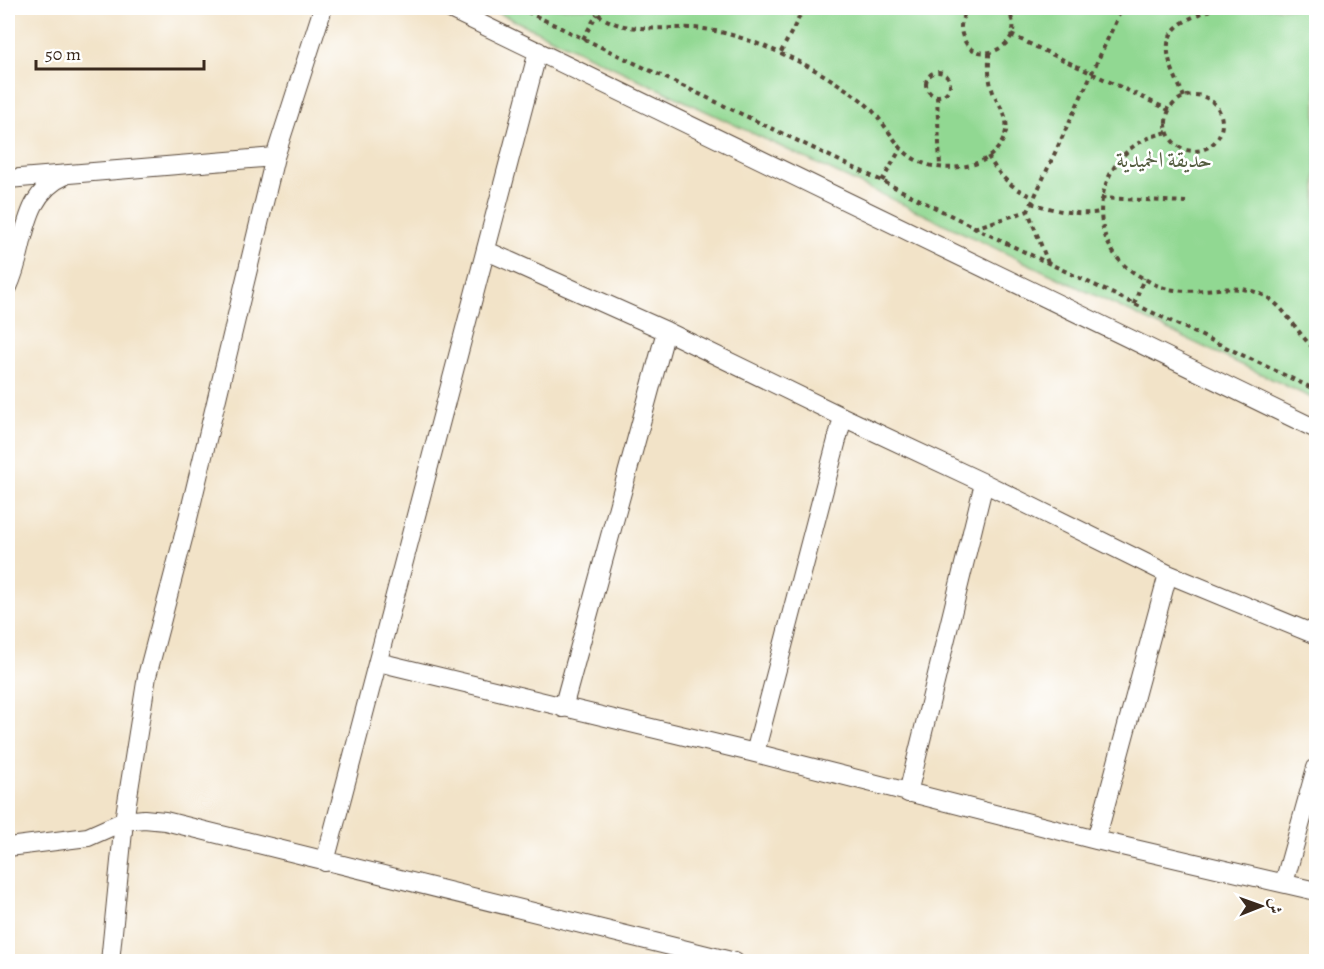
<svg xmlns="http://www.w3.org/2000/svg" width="1324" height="969" font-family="Alegreya,Amiri,serif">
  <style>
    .green { fill: #91d892; stroke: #668158; stroke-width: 1.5 }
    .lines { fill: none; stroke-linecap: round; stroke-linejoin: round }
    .minor-casing { stroke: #564638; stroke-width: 20 }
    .path { stroke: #564638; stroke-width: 4; stroke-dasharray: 4.5 4.5; stroke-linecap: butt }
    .minor { stroke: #fff; stroke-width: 18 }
    .labels { text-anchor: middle; stroke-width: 5; stroke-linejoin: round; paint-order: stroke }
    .park-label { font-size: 22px; fill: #555e41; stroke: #fff }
  </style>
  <rect width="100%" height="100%" fill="#fff"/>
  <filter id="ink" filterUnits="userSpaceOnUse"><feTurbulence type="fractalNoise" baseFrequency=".0167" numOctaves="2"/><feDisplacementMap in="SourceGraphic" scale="12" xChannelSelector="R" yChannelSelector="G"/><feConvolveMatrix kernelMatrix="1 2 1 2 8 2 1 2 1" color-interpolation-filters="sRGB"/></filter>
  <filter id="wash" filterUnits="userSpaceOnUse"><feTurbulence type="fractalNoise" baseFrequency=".008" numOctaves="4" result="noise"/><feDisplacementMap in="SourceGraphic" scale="24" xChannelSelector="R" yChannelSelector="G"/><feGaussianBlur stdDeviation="1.35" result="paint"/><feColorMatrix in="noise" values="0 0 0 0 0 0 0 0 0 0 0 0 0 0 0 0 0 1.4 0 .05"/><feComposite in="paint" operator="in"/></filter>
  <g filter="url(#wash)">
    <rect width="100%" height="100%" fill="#f2e3c8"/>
    <!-- green -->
    <path class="green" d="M488 8H1316V400Z"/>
  </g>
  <g filter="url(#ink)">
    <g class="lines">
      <defs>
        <path id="minor" d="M448 8 1316 429
          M8 179 275 157
          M487 251 666 331 843 417 984 483 1168 574 1316 635
          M8 287C27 248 19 195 66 175
          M378 662 755 753 1096 840 1316 891
          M563 708 666 331
          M755 753 843 417
          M908 793 984 483
          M1096 840 1168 574
          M8 847 88 837 124 821 144 819 165 821 735 962
          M325 862 538 51
          M1284 883 1316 768
          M110 962 124 821 147 676 185 531 275 157 323 8"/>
      </defs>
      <!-- minor casing -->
      <use href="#minor" class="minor-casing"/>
      <!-- path -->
      <path class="path" d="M519 8 882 181 1010 245 1316 390
        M592 8C618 39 669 24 704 29 724 32 743 38 761 45 795 58 827 75 857 97 877 111 886 130 901 148 919 169 952 172 977 163 991 158 1003 146 1006 131 1009 113 996 104 992 89 988 78 989 65 989 53
        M970 8C963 14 959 24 962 34 973 75 1037 40 1004 8
        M1011 18 1014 8
        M1011 35 1169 110
        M583 39 597 14
        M781 52 804 8
        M926 84a12 12 0 1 1 24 0a12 12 0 1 1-24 0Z
        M1166 123a28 28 0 1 1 56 0a28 28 0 1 1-56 0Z
        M937 96 940 167
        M1184 97C1176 76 1156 46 1177 27 1187 18 1203 13 1215 8
        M1167 132C1153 136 1141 140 1130 149 1095 179 1090 234 1125 266 1133 273 1143 278 1152 283 1189 302 1227 278 1263 295 1287 307 1296 334 1316 350
        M988 156C999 176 1012 189 1034 197
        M882 181 901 148
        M1101 198 1186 202
        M1031 203C1054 210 1076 216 1100 212
        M974 228 1028 211
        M1048 263 1028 211 1122 8
        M1134 304 1144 278"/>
      <!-- minor -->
      <use href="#minor" class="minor"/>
    </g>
  </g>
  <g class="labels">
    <!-- park labels -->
    <g class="park-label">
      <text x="1164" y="167">حديقة الحميدية</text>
    </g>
  </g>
  <!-- margin -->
  <rect width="1324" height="969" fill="none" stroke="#fff" stroke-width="30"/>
  <!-- north arrow -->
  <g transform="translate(1261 906) rotate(89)" stroke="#ffffff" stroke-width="4.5" paint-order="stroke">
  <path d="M0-4.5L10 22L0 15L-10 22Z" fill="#3b2a1e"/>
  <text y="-9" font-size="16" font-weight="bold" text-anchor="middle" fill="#3b2a1e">ش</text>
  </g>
  <!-- scale -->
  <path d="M36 60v9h168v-9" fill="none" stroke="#3b2a1e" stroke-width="3"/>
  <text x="45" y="60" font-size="18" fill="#3b2a1e" stroke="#ffffff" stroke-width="4.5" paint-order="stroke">50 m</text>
</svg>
